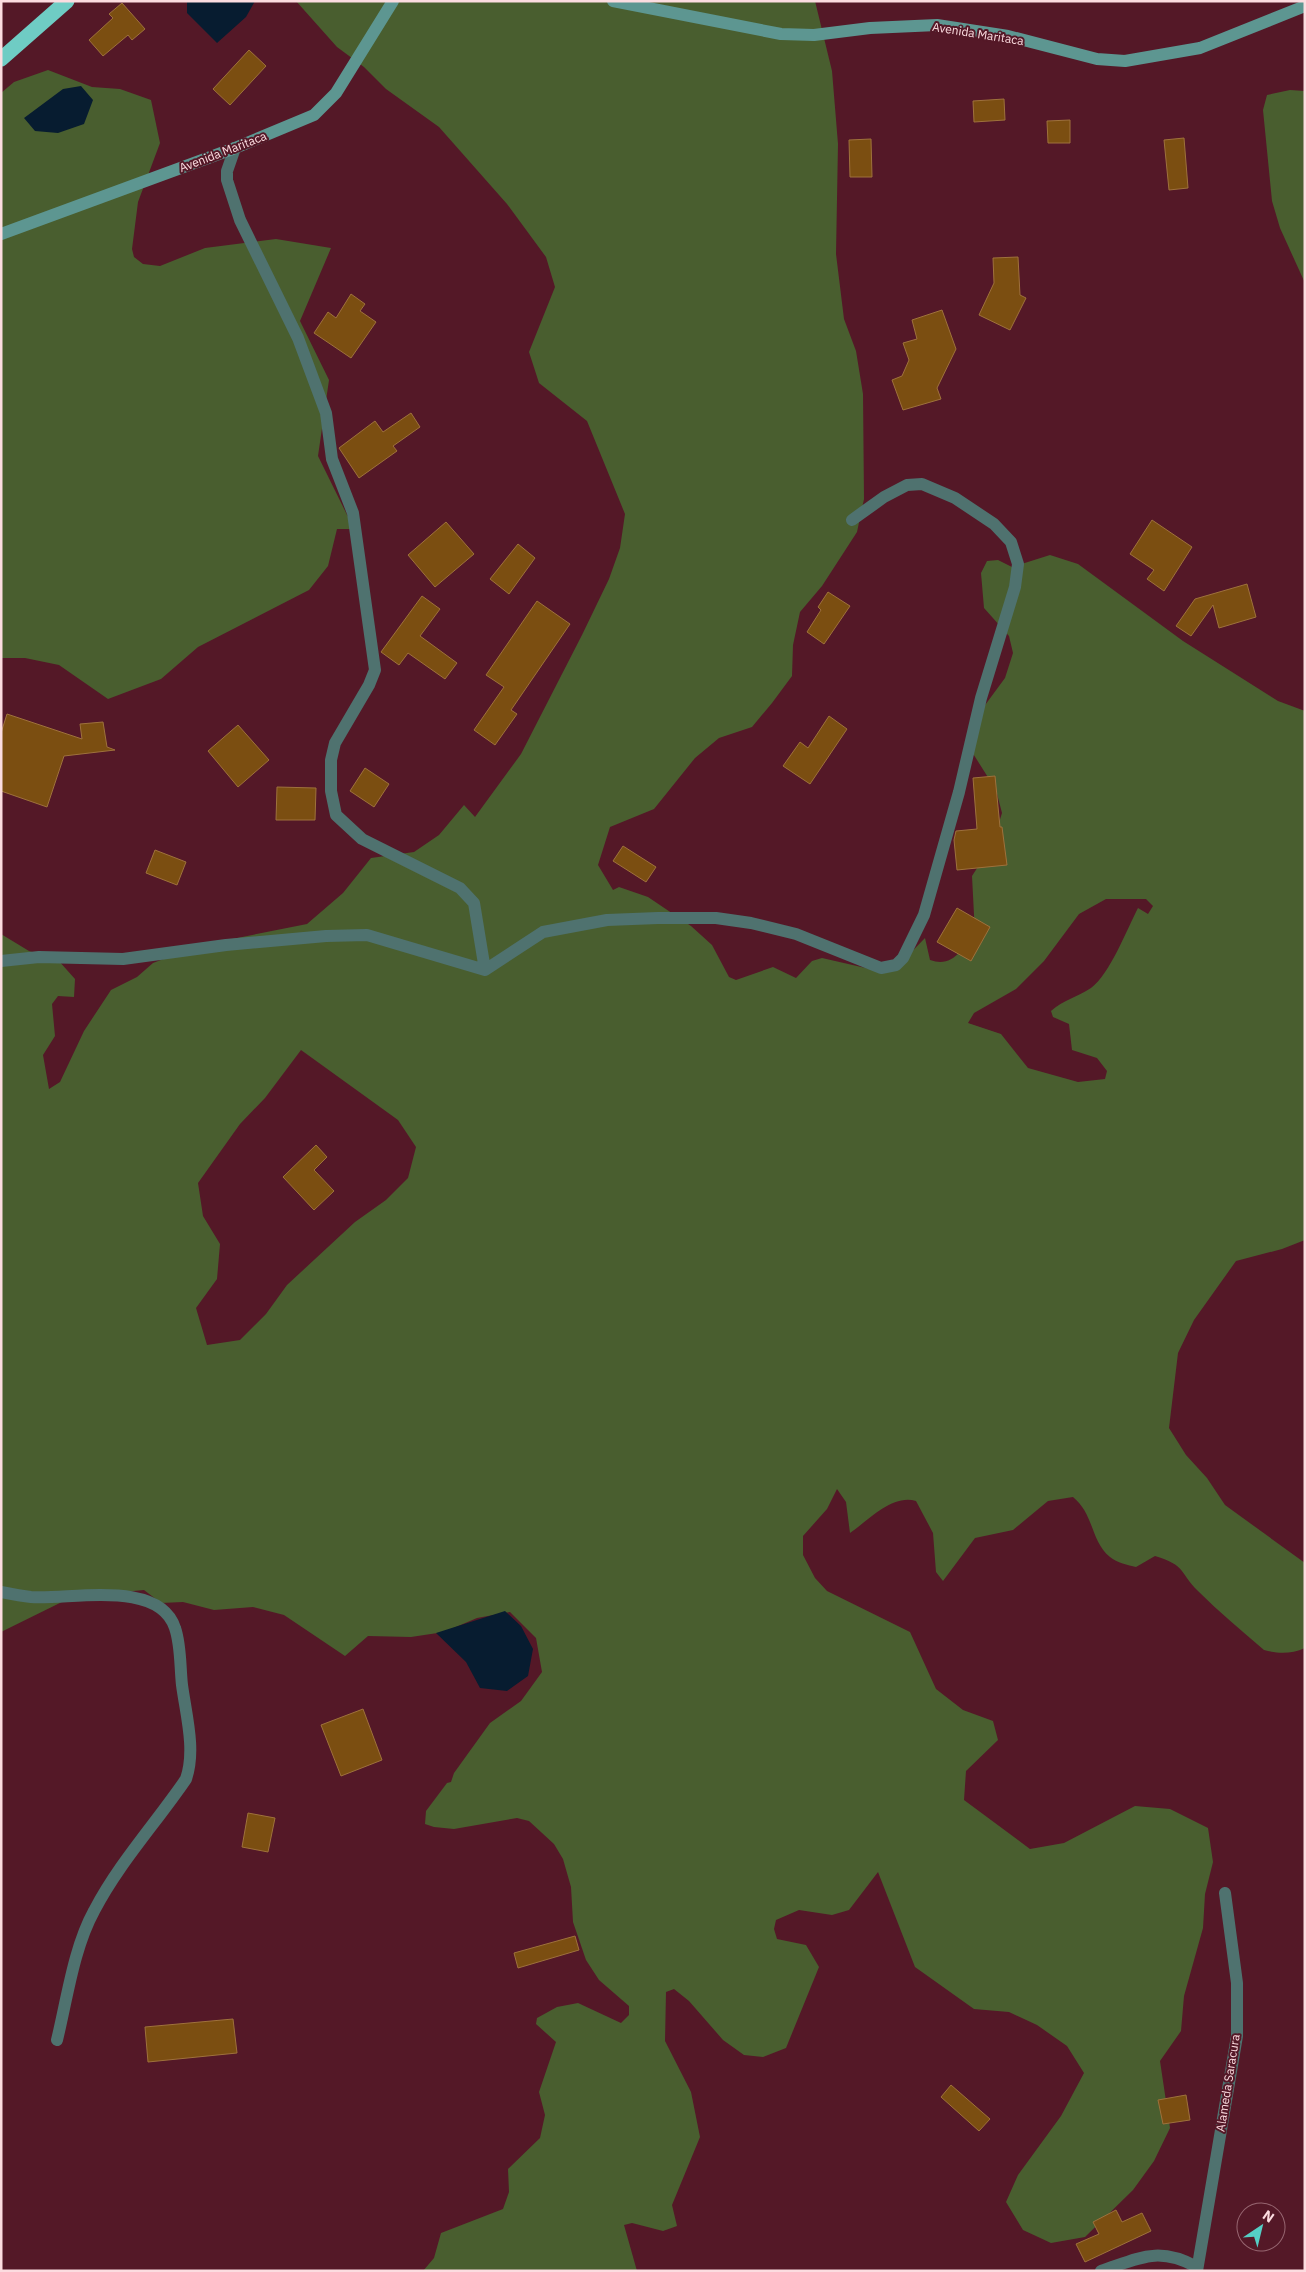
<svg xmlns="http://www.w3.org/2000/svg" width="1306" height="2272" font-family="'IBM Plex Sans',sans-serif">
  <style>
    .green { fill: #495e2f; fill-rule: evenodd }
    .water { fill: #071c30 }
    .building { fill: #7b4e11; stroke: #9e713c }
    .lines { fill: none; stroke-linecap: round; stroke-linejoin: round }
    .street { stroke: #4f726f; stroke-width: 12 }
    .secondary { stroke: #5d9691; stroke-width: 12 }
    .highway { stroke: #6fccc4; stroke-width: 15 }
    .labels { text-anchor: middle; stroke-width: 4; stroke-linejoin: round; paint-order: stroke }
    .street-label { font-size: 12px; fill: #fcdce0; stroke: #541827 }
  </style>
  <rect width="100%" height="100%" fill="#541827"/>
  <!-- green -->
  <path class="green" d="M296 1H815L832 71 838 144 836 254 844 319 856 351 863 394 864 499 857 532 822 586 800 612 793 645 792 676 772 703 752 727 719 738 695 758 654 809 610 827 598 865 613 890 619 887 648 897 691 926 712 945 729 977 736 980 773 967 796 978 812 961 822 958 870 969 894 970 925 938 930 960C953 968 962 949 975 934L972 876 992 845 1002 813 996 790 972 752 977 716 1005 678 1013 653 1009 636 984 608 981 573 987 561 998 560 1012 567 1050 555 1078 564 1183 641 1278 701 1305 711V1240L1282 1249 1236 1261 1194 1320 1178 1353 1169 1428 1186 1455 1207 1478 1225 1505 1305 1563V1648C1291 1654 1279 1654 1264 1650 1242 1631 1219 1612 1198 1591 1178 1571 1187 1566 1155 1556L1136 1567C1128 1565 1117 1563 1110 1557 1091 1542 1094 1514 1073 1497L1048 1501 1013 1530 975 1538 943 1581 936 1572 933 1533 916 1501C892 1494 869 1520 850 1533L846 1502 837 1489 827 1509 803 1536V1555L815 1578 827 1591 910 1632 936 1689 963 1710 993 1721 998 1740 966 1771 964 1800 1030 1849 1064 1843 1135 1806 1170 1809 1208 1828 1213 1862 1205 1894 1203 1928 1184 1996 1181 2031 1160 2061 1170 2128 1154 2161 1133 2190 1085 2237 1051 2243 1023 2230 1006 2202 1018 2175 1061 2116 1084 2073 1067 2046 1037 2025 1009 2012 974 2009 915 1967 878 1872 849 1910 832 1915 799 1910 776 1920 774 1929 777 1939 806 1945 819 1967 786 2048 763 2057 744 2055 723 2040 689 2001 674 1989 666 1992 665 2041 691 2092 700 2137 672 2205 677 2226 663 2231 632 2223 624 2225 637 2271H423L434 2258 441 2233 503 2209 509 2192 508 2169 540 2138 545 2115 539 2092 556 2042 536 2024 537 2018 557 2007 578 2003 621 2023 629 2015V2006L599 1980 586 1960 573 1922 571 1887 563 1859 554 1844 529 1821 517 1818 454 1829 434 1827 425 1824 426 1811 447 1783 451 1782 454 1773 490 1723 521 1701 542 1672 536 1638 510 1612 477 1618 444 1632 411 1637 368 1636 345 1656 284 1615 253 1607 214 1610 183 1602 161 1603 144 1590 72 1597 1 1632V934L29 951 58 960 75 979 74 997 58 996 52 1004 55 1036 43 1055 49 1089 60 1082 84 1031 111 990 137 977 153 963 197 946 307 924 343 893 371 858 414 852 439 835 464 805 475 817 521 754 582 635 609 579 620 548 625 514 587 421 539 383 529 352 555 287 546 257 507 204 439 127 386 89 364 67 337 47ZM1106 899H1146L1153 906 1148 914 1138 908C1127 929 1110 974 1091 988 1078 997 1063 1000 1051 1011L1053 1017 1069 1024 1072 1050 1097 1058 1107 1071 1105 1079 1078 1082 1028 1068 1001 1034 968 1023 974 1013 1016 989 1044 961 1079 914ZM301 1050 398 1120 416 1147 408 1178 386 1200 355 1222 287 1285 266 1314 240 1340 207 1345 196 1308 217 1279 220 1244 203 1216 198 1183 240 1124 265 1098Z
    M48 70 92 87 120 89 151 100 160 143 138 202 132 249 134 257 143 264 160 266 205 248 276 239 331 248 300 321 329 380 318 456 354 529H337L328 566 309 590 198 647 161 679 108 699 59 665 25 658H1V93L14 82Z
    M1290 90 1305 91V283L1280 228 1272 201 1263 110 1267 95Z"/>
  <!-- water -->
  <path class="water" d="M187 1H255L246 17 217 43 187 13Z
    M81 86 93 100 84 124 58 133 35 131 24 118 63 89Z
    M505 1611 521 1626 533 1649 528 1676 507 1691 480 1688 466 1662 436 1633Z"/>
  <!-- building -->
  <path class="building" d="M122 3 145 29 132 40 128 35 103 56 89 40 113 18 109 14Z
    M249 50 266 66 230 105 213 89Z
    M1004 99 1005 120 974 122 973 101Z
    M1070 120V143H1048L1047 121Z
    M1184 138 1188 188 1169 190 1164 140Z
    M871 139 872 177H850L849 140Z
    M1018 257 1020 295 1026 298 1010 330 979 315 994 283 993 258Z
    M351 294 365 304 360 311 376 322 351 358 314 333 328 312 336 318Z
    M942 310 956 349 937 388 941 399 903 410 892 380 902 376 909 360 903 343 917 339 912 320Z
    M411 413 420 427 393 446 397 451 359 478 339 448 375 421 383 432Z
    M1152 520 1192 547 1164 591 1147 579 1154 570 1130 554Z
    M446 522 474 554 435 587 408 555Z
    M518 544 535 558 509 594 490 579Z
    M1247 584 1256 617 1219 628 1213 605 1191 636 1176 626 1195 599Z
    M828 592 850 606 824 644 807 632 821 610 818 607Z
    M422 596 440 609 420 636 457 663 445 679 408 653 399 665 381 652Z
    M537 601 570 624 511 710 517 714 495 745 474 730 504 687 486 675Z
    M7 714 82 739 80 724 103 722 107 747 115 750 64 756 47 807 1 791V733Z
    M829 716 847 729 810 784 783 766 800 742 808 748Z
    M238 725 269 760 238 787 208 751Z
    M365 768 389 784 374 807 350 791Z
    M995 776 1000 827H1002L1007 865 957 870 954 840 956 831 977 829 973 778Z
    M277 787 316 788 315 820H276Z
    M623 846 656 867 646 882 613 861Z
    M155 850 186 862 177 885 146 873Z
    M957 908 990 927 971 961 937 942Z
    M316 1145 327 1157 314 1170 334 1191 314 1210 283 1177Z
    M363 1709 382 1760 341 1776 321 1725Z
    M248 1813 275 1818 268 1852 242 1847Z
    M575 1936 579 1950 518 1968 514 1953Z
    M233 2019 237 2053 148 2062 145 2027Z
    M951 2085 990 2119 979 2131 941 2097Z
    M1186 2095 1190 2120 1163 2124 1158 2100Z
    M1116 2210 1122 2222 1142 2213 1151 2231 1085 2262 1076 2244 1099 2234 1093 2222Z"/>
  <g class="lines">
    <!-- street -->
    <path class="street" d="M235 148 227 171V180L240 220 298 338 326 413 332 459 353 513 375 670 369 685 335 743 331 760V791L336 815 362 839 460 888 474 903 485 970
      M1 961 39 957 123 959 226 945 326 936 367 935 485 970
      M485 970 543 932 607 920 658 918H716L751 923 796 934 881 968 896 965 903 958 924 915 959 792 981 698 1015 587 1018 564 1011 542 994 524 955 498 922 484 907 485 884 497 852 520
      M1 1592C11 1594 21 1596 31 1597 71 1600 159 1579 175 1628 181 1645 180 1667 182 1685 186 1715 196 1750 186 1779 156 1823 119 1863 94 1911 74 1947 67 1999 57 2040
      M1101 2271C1140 2258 1158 2246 1197 2267
      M1197 2271 1237 2036V1983L1225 1893"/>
    <!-- secondary -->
    <path class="secondary" d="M613 1 781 34 814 35 870 28 937 25 1008 36 1097 59 1125 61 1200 48 1305 6
      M1 234 235 148 314 115 336 93 393 1"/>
    <!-- highway -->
    <path class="highway" d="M1 59 67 1"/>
  </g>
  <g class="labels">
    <!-- street labels -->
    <g class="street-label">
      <text transform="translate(978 34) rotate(9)" y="4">Avenida Maritaca</text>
      <text transform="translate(223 152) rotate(-21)" y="4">Avenida Maritaca</text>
      <text transform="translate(1228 2083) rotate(-81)" y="4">Alameda Saracura</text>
    </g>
  </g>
  <!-- border -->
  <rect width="1306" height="2272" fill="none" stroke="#fcdce0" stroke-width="5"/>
  <!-- north arrow -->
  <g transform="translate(1261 2227) rotate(35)"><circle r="24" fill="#541827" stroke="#976671"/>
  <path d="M0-4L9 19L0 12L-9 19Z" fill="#55cec5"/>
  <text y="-8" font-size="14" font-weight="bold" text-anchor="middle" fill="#fcdce0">N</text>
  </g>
</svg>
